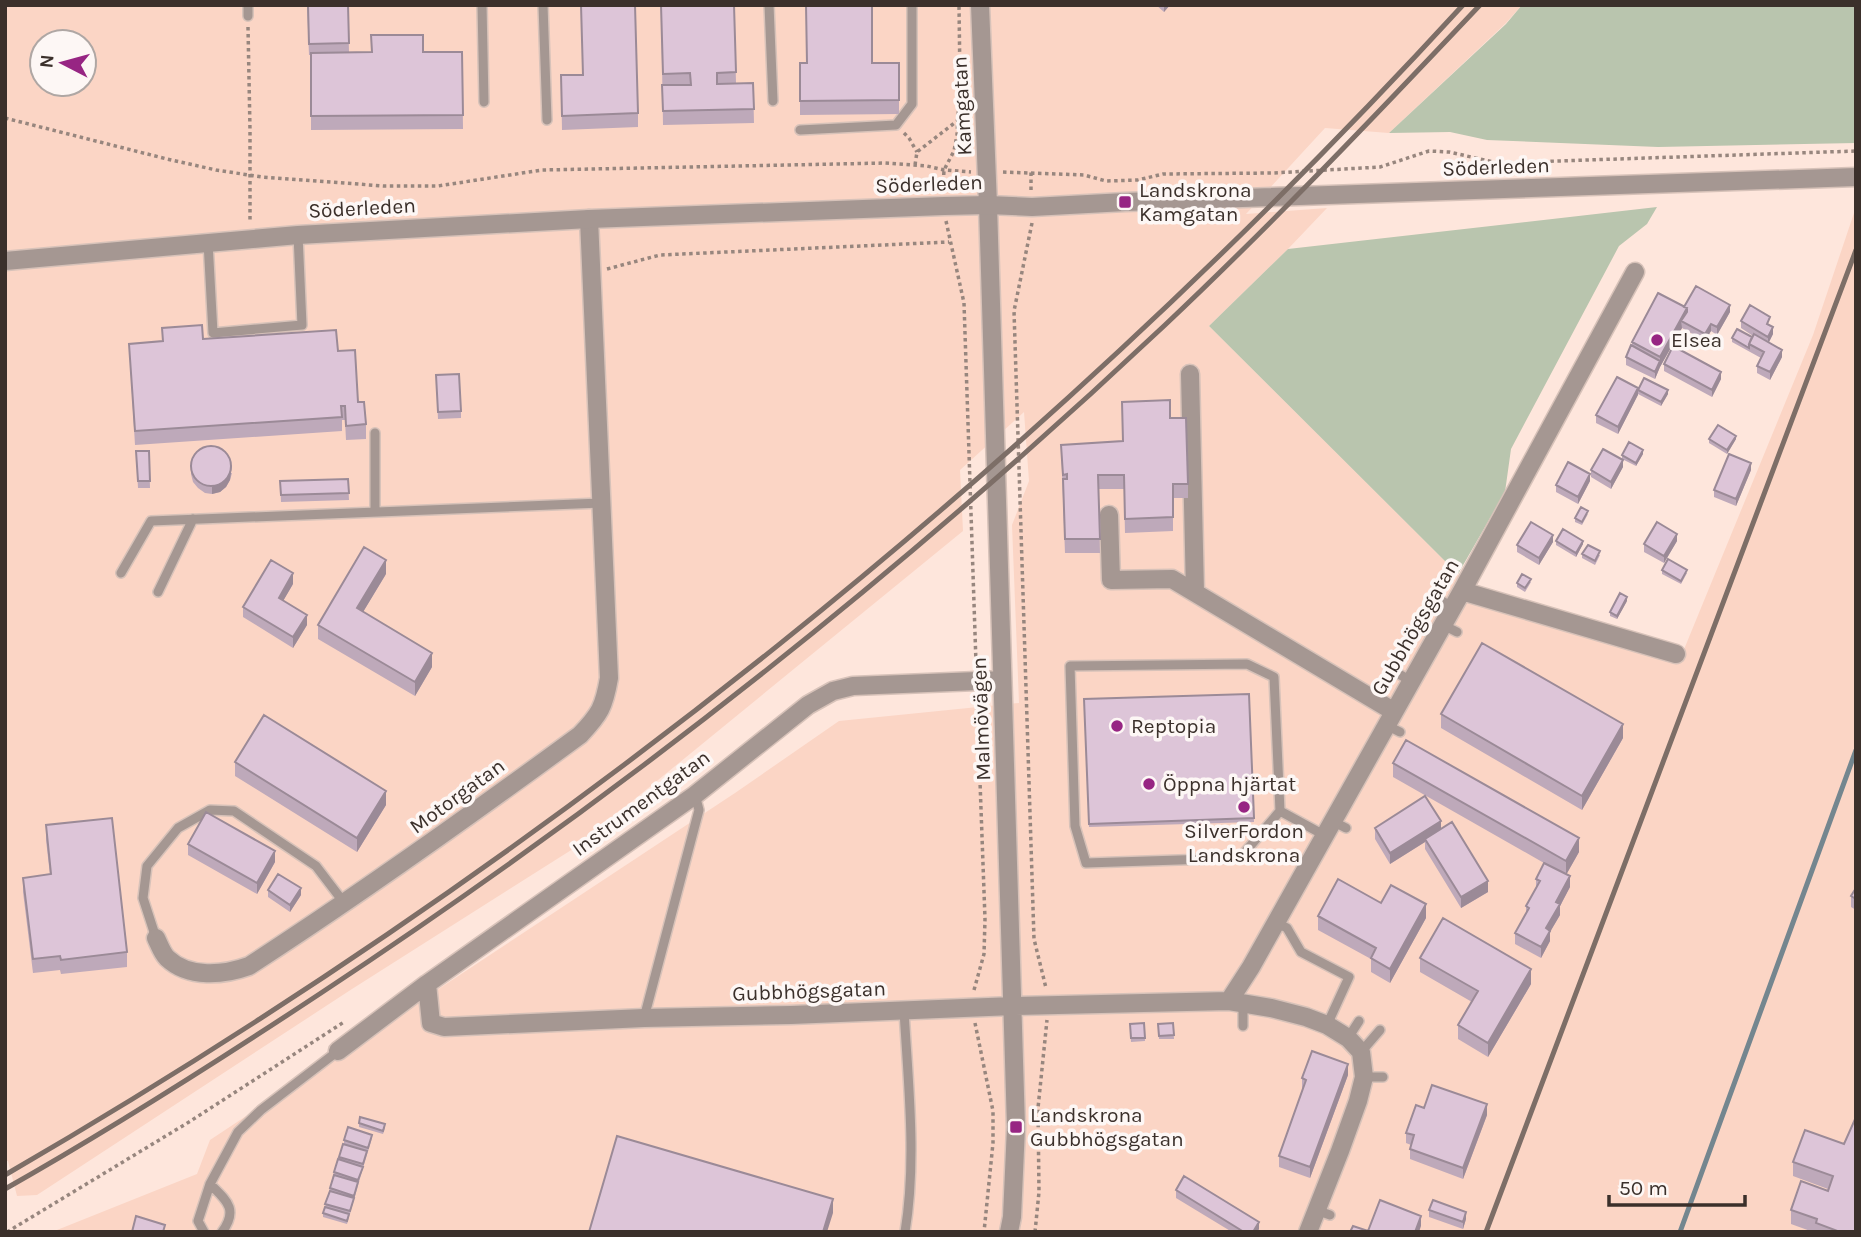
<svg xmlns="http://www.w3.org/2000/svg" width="1861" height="1237" font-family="Karla,sans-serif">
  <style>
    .built { fill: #fbd5c5; fill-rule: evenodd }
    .green { fill: #b9c5ae }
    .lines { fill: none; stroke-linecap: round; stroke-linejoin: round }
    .stream { stroke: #74868f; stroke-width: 5 }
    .service-casing { stroke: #d7c2b9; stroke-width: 12 }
    .minor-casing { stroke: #d7c2b9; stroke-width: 21 }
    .tertiary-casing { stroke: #d7c2b9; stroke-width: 21 }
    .path { stroke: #97867e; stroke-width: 3.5; stroke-dasharray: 3.5 3.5; stroke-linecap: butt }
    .service { stroke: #a59792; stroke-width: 9 }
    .minor { stroke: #a59792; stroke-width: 18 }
    .tertiary { stroke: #a59792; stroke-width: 18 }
    .rail { stroke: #7d6e67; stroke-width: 5 }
    .wall { fill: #bea9ba }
    .shaded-wall { fill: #9b8a97 }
    .building { fill: #ddc5d8; stroke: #9b8a97; stroke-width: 2 }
    .poi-dot { fill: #972583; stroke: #fdf7f5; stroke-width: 2.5 }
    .labels { text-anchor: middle; stroke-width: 7; stroke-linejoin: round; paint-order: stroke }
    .street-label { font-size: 21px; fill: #3b302b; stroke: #fdf7f5 }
    .poi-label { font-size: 21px; fill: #3b302b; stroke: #fdf7f5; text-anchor: start }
  </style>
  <rect width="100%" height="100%" fill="#fee6dc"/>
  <!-- built -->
  <path class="built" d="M5 5H1522L1506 23 1389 133 1325 128 1246 214 1327 208 1288 249 1209 326 1458 574 1473 603 1678 664 1813 335 1856 207V1232H52L197 1174 210 1140 735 793 839 721 1019 703 1012 525 1029 481 1024 412 960 470 963 531 576 847 352 989 37 1195 17 1196 8 1161H5ZM42 42H84V84H42Z"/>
  <!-- green -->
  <path class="green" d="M1522 5H1856V143L1658 147 1487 140 1450 132 1389 133 1506 24Z
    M1657 207 1647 224 1619 246 1511 449 1505 492 1458 574 1209 326 1288 249Z"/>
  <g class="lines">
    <!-- stream -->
    <path class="stream" d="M1680 1232 1856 750"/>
    <defs>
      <path id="service" d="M248 5V16
        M482 5 484 102
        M543 5 547 120
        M769 5 773 101
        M800 130 896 125 912 104V5
        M208 242 213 333 302 325 298 235
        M375 433V512
        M121 573 151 521 601 503
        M158 592 193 519
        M1438 599 1453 607
        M1443 625 1457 632
        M1247 664 1274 677 1280 811 1240 858 1086 863 1075 826 1070 666Z
        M1397 673 1411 681
        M1386 725 1400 732
        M1280 811 1324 835
        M1332 821 1346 828
        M1275 922 1287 928 1301 952 1349 977 1327 1025
        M156 938 143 898 147 866 178 828 210 810 234 811 316 866 345 904
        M1243 1004V1026
        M904 1010C908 1083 917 1160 905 1232
        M644 1018 699 810 695 795
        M1348 1038 1359 1021
        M1361 1052 1380 1030
        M1364 1077H1383
        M210 1184C226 1200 239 1209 222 1232
        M1316 1210 1330 1215
        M204 1232 198 1221 210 1184 238 1132 261 1110 338 1051"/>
      <path id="minor" d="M980 5 988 205 1016 1127 1012 1217 1009 1232
        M1190 374 1195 592
        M1109 515 1111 580 1172 579 1393 711
        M1462 591 1676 654
        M156 938C159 944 162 953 167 958 189 979 224 975 249 966 362 893 471 815 580 735 600 714 604 707 609 678L589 219
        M427 984 431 1023 444 1027 644 1018 791 1015 1013 1006 1229 1001 1251 967 1462 591 1635 272
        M1229 1001 1271 1008 1306 1017 1327 1025 1348 1038 1361 1052 1364 1077 1358 1101 1340 1151 1308 1232
        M338 1051 427 984 695 795 808 705 833 691 853 686 1002 680"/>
      <path id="tertiary" d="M5 261 298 235 589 219 944 206 988 205 1032 207 1125 202 1856 177"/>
    </defs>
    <!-- service casing -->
    <use href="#service" class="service-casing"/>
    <!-- minor casing -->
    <use href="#minor" class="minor-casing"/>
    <!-- tertiary casing -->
    <use href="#tertiary" class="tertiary-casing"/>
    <!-- path -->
    <path class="path" d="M248 27 250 130V222
      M5 118 167 159 216 170 262 177 384 186H438L542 170 885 163 927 166 944 170 971 172
      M904 133 909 138 917 152
      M915 165 917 152 957 121
      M1003 172 1084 175 1106 181 1138 180 1163 174 1273 173 1380 167 1429 151 1449 152 1498 163 1856 151
      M943 189 944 170 954 151 957 135 960 81 959 5
      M1031 190V172
      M946 221 964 303 976 663
      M1032 223 1014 311 1034 939 1046 988
      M607 269 660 255 949 242
      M974 990 984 954 985 919 977 699
      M975 1023 993 1111V1143L984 1232
      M7 1232 189 1122 344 1022
      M1035 1232 1039 1192 1038 1108 1047 1020"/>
    <!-- service -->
    <use href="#service" class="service"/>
    <!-- minor -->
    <use href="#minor" class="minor"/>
    <!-- tertiary -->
    <use href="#tertiary" class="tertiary"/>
    <!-- rail -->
    <path class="rail" d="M5 1175C546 861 1040 466 1463 5
      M5 1189C113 1128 218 1061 321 993 621 795 904 571 1165 325 1274 222 1377 114 1480 5
      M1486 1232 1856 250"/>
  </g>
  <!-- wall -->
  <path class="wall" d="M307 5H348L349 53 462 52 463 129 311 130V55H309Z
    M661 5H734L736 83H753L754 123 663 125Z
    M1156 5H1170L1164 12Z
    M800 63H899V114L800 115Z
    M561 75H583L638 113V127L562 130Z
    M1684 307 1730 312 1717 335 1711 331 1705 341 1682 328 1660 367 1655 379 1626 365V357L1632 346V342Z
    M1741 321 1770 325 1773 334 1769 342 1782 357 1770 380 1757 373V366L1761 358 1732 342V338L1752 337 1753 336 1741 328Z
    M162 328 203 339 338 351 366 424V439L346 440 345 420H342V431L135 445 129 344 162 341Z
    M1664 364 1721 379 1712 397 1664 371Z
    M436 375 461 411V418L438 419Z
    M1638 388 1668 394 1661 406 1638 394 1618 434 1596 423V415Z
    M1170 418 1188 484V498H1173V531L1125 533 1124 489H1098L1100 553H1065L1061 445 1123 441Z
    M1709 439H1736L1727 454 1709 443Z
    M136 451H149L150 488H138Z
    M1643 454 1636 466 1622 459V455Z
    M191 467 232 473 230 480 226 487 220 492 212 494 205 493 198 488 193 482 191 474Z
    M1623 467 1611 489 1591 477V470Z
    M1751 470 1736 506 1714 497V490Z
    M348 479 349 500 281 502 280 481Z
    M1590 481 1578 504 1556 492V485Z
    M1588 514 1582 525 1575 522V518Z
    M1556 541 1583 544 1576 557 1556 545Z
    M1677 541 1664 563 1644 552V544Z
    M1553 542 1539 565 1517 552V545Z
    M1582 554 1600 555 1595 565 1582 558Z
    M1662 570 1687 573 1681 584 1662 574Z
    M386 574 363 612 432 667 415 696 318 639V625Z
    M1531 582 1525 592 1517 587V583Z
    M293 584 283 601 307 625 293 648 243 617V607Z
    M1627 601 1617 619 1610 616V612Z
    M1249 694 1254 822 1089 827 1084 699Z
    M1441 714 1623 738 1582 810 1441 728Z
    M235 762 386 805 357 852 235 776Z
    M1393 763 1579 852 1566 875 1570 887 1560 906V915L1550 932V941L1541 958 1515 944V933L1526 914V906L1536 888V879L1544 863 1393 777Z
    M46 825 127 952V967L61 974 60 970 33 973 23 892V878L50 875 46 840Z
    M1375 828 1441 829 1488 892 1461 908 1425 849V842L1390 864 1375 839Z
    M188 844 275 862 257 894 188 855Z
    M1856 888V910L1851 907V896Z
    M268 890 301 895 290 912 268 897Z
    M1381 903 1426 918 1390 983 1371 972V959L1318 930V916Z
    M1420 958 1531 984 1488 1057 1458 1039V1025L1472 1002 1420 972Z
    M1144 1023 1145 1041 1131 1042 1130 1024Z
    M1173 1023 1174 1039H1159L1158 1024Z
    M1348 1075 1310 1178 1279 1167V1156L1303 1090 1302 1089V1078Z
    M1424 1108 1487 1115 1463 1179 1410 1159V1149L1411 1145 1406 1143V1133Z
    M359 1123 385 1128 383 1134 359 1127Z
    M372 1138 363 1168 347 1224 323 1217V1213L325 1207 334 1172 344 1144V1140Z
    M1844 1144 1856 1232H1813L1791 1224V1210L1828 1191V1189L1793 1176V1162Z
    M1176 1190 1259 1229 1257 1232H1232L1176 1198Z
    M1429 1210 1466 1219 1463 1229 1429 1217Z"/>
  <!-- shaded-wall -->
  <path class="shaded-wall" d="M1164 5H1170L1164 12Z
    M1730 305V312L1717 335V327Z
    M1687 308 1685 322 1681 321 1682 328 1660 367 1655 379V372L1660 362V357Z
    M1711 324V331L1705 341V334Z
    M1773 327V334L1768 344V337Z
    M1782 350V357L1770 380V372Z
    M1721 372V379L1712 397V390Z
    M1638 388V395L1618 434V427Z
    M1668 390V394L1661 406V402Z
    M1736 436V439L1727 454V450Z
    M1643 450V454L1636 466V463Z
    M1623 460V467L1611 489V482Z
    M1751 463V470L1736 506V499Z
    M232 465 230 480 226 487 220 492 212 494V487Z
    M1590 474V481L1578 504V497Z
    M1677 534V541L1664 563V556Z
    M1553 535V542L1539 565V558Z
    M1583 541V544L1576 557V553Z
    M386 560V574L357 622V608Z
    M293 573V584L279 608V598Z
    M1627 597V601L1617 619V616Z
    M307 615V625L293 648V637Z
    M432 653V667L415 696V682Z
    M1623 724V738L1582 810V796Z
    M386 791V805L357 852V838Z
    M1441 821V832L1425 839V842L1390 864V853Z
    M1579 838V852L1566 875V861Z
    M275 851V862L257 894V883Z
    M1570 876V887L1560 906V915L1550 932V941L1541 958V947L1546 928 1556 902Z
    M1488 881V892L1461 908V897Z
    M301 888V895L290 912V905Z
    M1426 904V918L1390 983V969Z
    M1531 969V984L1488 1057V1043Z
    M1348 1064V1075L1310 1178V1167Z
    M1487 1104V1115L1463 1179V1168Z
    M833 1199V1213L827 1232H823Z
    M1466 1212V1219L1463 1229V1222Z
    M1421 1216V1226L1419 1232H1415Z
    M1259 1222V1229L1257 1232H1253Z"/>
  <!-- building -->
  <path class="building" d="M308 5H348L349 43 309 44Z
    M581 5H635L638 113 562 116 561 75H583Z
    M661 5H734L736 72 717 73V84L753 83 754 109 663 111 662 85H691L690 73 663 74Z
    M806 5H872V63H899V100L800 101V63H807Z
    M371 35H423V52H462L463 115 311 116V53L372 52Z
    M1696 286 1730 305 1717 327 1711 324 1705 334 1681 321 1687 312V308L1684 307Z
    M1658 293 1687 308 1660 357 1632 342Z
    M1750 305 1770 317 1767 324 1773 327 1768 337 1741 321Z
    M202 325 203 339 336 330 338 351 355 350 358 402H364L366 424 346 426 345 406H341L342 417 135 431 129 344 163 341 162 328Z
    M1737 329 1752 337 1749 344V348L1732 338Z
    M1754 334 1782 350 1770 372 1757 366 1764 352 1749 344Z
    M1631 345 1660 361 1655 372 1626 357Z
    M1673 346 1721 372 1712 390 1664 364Z
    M459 374 461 411 438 412 436 375Z
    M1617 377 1638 388 1618 427 1596 415Z
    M1644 378 1668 390 1661 402 1638 390Z
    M1170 400V418H1186L1188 484H1173V517L1125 519 1124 475H1098L1100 539H1065L1063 479H1067V474L1063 475 1061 445 1123 441 1122 402Z
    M1718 425 1736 436 1727 450 1709 439Z
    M1629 442 1643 450 1636 463 1622 455Z
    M191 466a20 20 0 1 1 40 0a20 20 0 1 1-40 0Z
    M1603 449 1623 460 1611 482 1591 470Z
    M136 451H149L150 481H138Z
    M1729 454 1751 463 1736 499 1714 490Z
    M1568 462 1590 474 1578 497 1556 485Z
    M348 479 349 493 281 495 280 481Z
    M1581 507 1588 511 1582 522 1575 518Z
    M1531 522 1553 535 1539 558 1517 545Z
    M1657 522 1677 534 1664 556 1644 544Z
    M1563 529 1583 541 1576 553 1556 541Z
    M1588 545 1600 551 1595 561 1582 554Z
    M364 547 386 560 357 608 432 653 415 682 318 625Z
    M1668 559 1687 570 1681 581 1662 570Z
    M271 560 293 573 279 598 307 615 293 637 243 607Z
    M1522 574 1531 579 1525 588 1517 583Z
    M1620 593 1627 597 1617 616 1610 612Z
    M1482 643 1623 724 1582 796 1441 714Z
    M1249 694 1254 818 1089 824 1084 699Z
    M264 715 386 791 357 838 235 762Z
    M1406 740 1579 838 1566 861 1393 763Z
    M1425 796 1441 821 1390 853 1375 828Z
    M206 812 275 851 257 883 188 844Z
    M112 818 127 952 61 960 60 956 33 959 23 878 51 874 46 825Z
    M1452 822 1488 881 1461 897 1425 839Z
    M1544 863 1570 876 1556 902 1560 904 1546 928 1550 931 1541 947 1515 933 1529 908 1526 906 1540 881 1536 879Z
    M278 874 301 888 290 905 268 890Z
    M1338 879 1381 903 1391 885 1426 904 1390 969 1371 958 1376 948 1318 916Z
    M1856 888V899L1851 896Z
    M1443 918 1531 969 1488 1043 1458 1025 1478 991 1420 958Z
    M1144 1023 1145 1038H1131L1130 1024Z
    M1173 1023 1174 1035 1159 1036 1158 1024Z
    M1312 1051 1348 1064 1310 1167 1279 1156 1306 1080 1302 1078Z
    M1432 1085 1487 1104 1463 1168 1410 1149 1414 1135 1406 1133 1416 1105 1424 1108Z
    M360 1117 385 1124 383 1131 359 1123Z
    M1856 1117V1232H1840L1816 1223 1817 1219 1791 1210 1801 1181 1828 1191 1833 1176 1793 1162 1805 1130 1844 1144Z
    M348 1127 372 1135 368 1148 344 1140Z
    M617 1136 833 1199 823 1232H589Z
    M343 1144 367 1151 363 1164 339 1157Z
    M338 1159 363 1167 358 1180 334 1172Z
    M334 1175 358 1182 354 1196 330 1188Z
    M1184 1176 1259 1222 1253 1232H1244L1176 1190Z
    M330 1191 354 1198 350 1211 325 1204Z
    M1380 1200 1421 1216 1415 1232H1350L1353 1226 1368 1231Z
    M1433 1200 1466 1212 1463 1222 1429 1210Z
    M325 1207 349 1214 347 1221 323 1213Z
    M136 1216 165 1225 163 1232H132Z"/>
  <!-- markers -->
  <g class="poi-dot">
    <rect x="1118" y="195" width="14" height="14" rx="3.5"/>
    <circle cx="1657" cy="340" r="7"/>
    <circle cx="1117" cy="726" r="7"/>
    <circle cx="1149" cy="784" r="7"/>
    <circle cx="1244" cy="807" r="7"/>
    <rect x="1009" y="1120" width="14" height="14" rx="3.5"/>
  </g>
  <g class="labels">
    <!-- street labels -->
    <g class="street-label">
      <text transform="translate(962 106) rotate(-93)" y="7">Kamgatan</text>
      <text transform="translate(1496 167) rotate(-2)" y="7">Söderleden</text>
      <text transform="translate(929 184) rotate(-2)" y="7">Söderleden</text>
      <text transform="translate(362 208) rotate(-3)" y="7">Söderleden</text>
      <text transform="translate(1415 627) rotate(-60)" y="7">Gubbhögsgatan</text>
      <text transform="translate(981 719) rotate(-92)" y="7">Malmövägen</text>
      <text transform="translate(457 796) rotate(-36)" y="7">Motorgatan</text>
      <text transform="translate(641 803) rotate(-36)" y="7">Instrumentgatan</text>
      <text transform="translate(809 991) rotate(-2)" y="7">Gubbhögsgatan</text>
    </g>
    <!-- poi labels -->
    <g class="poi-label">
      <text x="1139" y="197">Landskrona<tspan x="1139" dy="24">Kamgatan</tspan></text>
      <text x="1671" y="347">Elsea</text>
      <text x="1131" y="733">Reptopia</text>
      <text x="1163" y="791">Öppna hjärtat</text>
      <text x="1244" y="838" text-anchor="middle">SilverFordon<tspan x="1244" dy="24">Landskrona</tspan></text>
      <text x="1030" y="1122">Landskrona<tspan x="1030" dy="24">Gubbhögsgatan</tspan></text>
    </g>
  </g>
  <!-- border -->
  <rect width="1861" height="1237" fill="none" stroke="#3b302b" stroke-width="14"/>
  <!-- north arrow -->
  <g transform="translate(63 63) rotate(276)"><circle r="33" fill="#fdf7f5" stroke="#afa7a4" stroke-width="2"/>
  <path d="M0-5L12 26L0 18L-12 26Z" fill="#972583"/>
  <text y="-10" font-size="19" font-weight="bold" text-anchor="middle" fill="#3b302b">N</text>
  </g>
  <!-- scale -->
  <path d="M1609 1195v10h136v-10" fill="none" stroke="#3b302b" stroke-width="3.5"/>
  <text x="1619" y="1195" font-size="21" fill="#3b302b" stroke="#fdf7f5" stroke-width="5" paint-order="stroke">50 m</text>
</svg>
